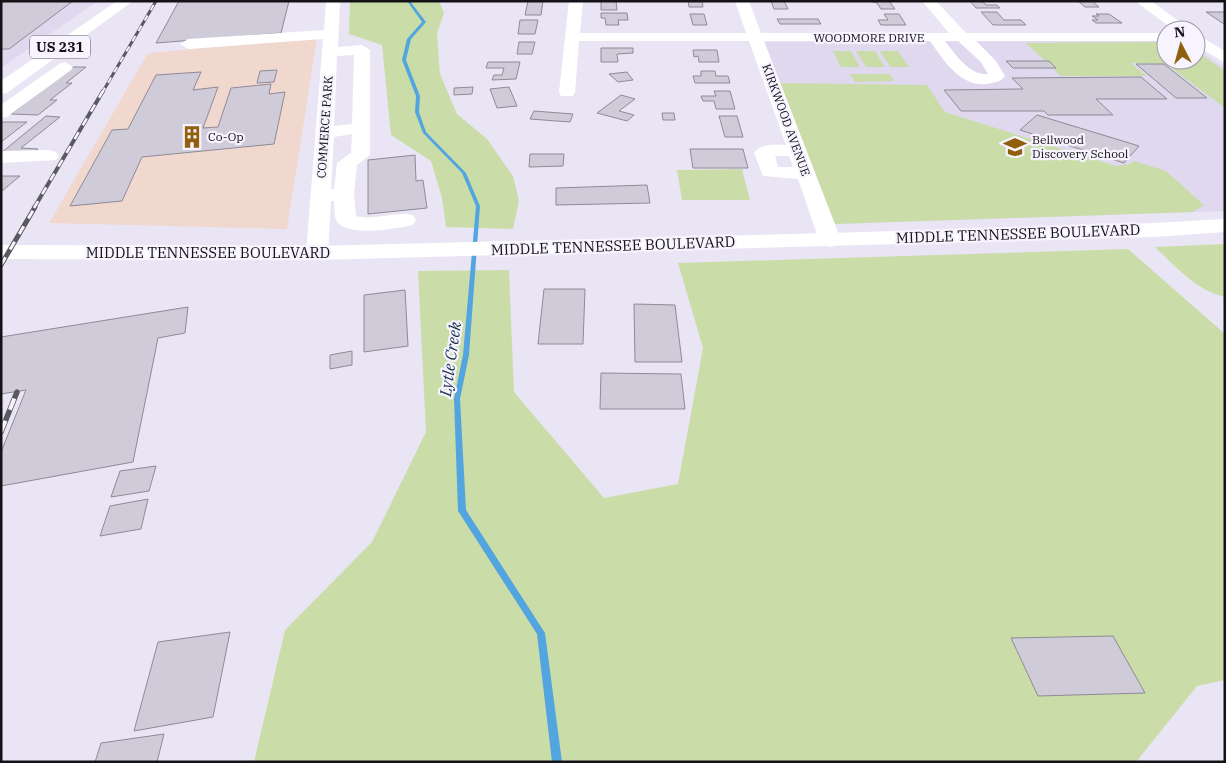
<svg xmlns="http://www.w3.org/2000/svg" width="1226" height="763" font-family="'IBM Plex Serif',serif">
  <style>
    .commercial { fill: #f1d8cf }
    .built { fill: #dfd8ee }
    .green { fill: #cadda9 }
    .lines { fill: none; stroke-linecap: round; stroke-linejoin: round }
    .stream { fill: #53a5df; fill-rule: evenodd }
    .building { fill: #cfcbd9; stroke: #8e8a97 }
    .minor { fill: #fff; fill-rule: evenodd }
    .major { fill: #fff; fill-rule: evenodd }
    .rail-far3-casing { stroke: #5a5860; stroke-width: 3 }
    .rail-far2-casing { stroke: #5a5860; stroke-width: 4 }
    .rail-far1-casing { stroke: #5a5860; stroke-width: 5 }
    .rail-casing { stroke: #5a5860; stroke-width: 5.5 }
    .rail-far3 { stroke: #f7f3ff; stroke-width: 2; stroke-dasharray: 6; stroke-linecap: butt }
    .rail-far2 { stroke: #f7f3ff; stroke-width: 2.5; stroke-dasharray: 8; stroke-linecap: butt }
    .rail-far1 { stroke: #f7f3ff; stroke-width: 3; stroke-dasharray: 9; stroke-linecap: butt }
    .rail { stroke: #f7f3ff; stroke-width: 4; stroke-dasharray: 12; stroke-linecap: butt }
    .labels { text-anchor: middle; stroke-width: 4.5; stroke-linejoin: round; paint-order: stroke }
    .far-street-label { font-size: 12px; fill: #141217; stroke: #f7f3ff }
    .far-poi-label { font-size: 12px; fill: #141217; stroke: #f7f3ff; text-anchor: start }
    .shield { fill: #f7f3ff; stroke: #58565d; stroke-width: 1 }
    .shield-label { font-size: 14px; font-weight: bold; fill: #141217 }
    .street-label { font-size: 15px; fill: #141217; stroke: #f7f3ff }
    .water-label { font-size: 16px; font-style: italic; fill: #11344c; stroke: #f7f3ff }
  </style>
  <rect width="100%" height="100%" fill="#eae5f4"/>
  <!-- commercial -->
  <path class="commercial" d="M317 38 287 229 49 223 148 53Z"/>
  <!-- built -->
  <path class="built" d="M1 1H98L1 68Z
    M1166 41V60H1196V48L1225 68V211L835 224 764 42Z"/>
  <!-- green -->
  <path class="green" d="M350 1H439L444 13 437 33 440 74 457 114 487 139 513 176 519 201 513 229 446 227 442 198 431 161 391 135 382 45 349 34Z
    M1166 42V60H1196V51L1225 71V108L1166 64 1131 63 1146 76H1061L1026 43Z
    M833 51H851L860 67H841Z
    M856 51H875L885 67H866Z
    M880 51H898L909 67H890Z
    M850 74H890L894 81 855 82Z
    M780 83 927 85 945 112 1116 166 1130 164 1134 161 1166 171 1204 205 1193 212 835 224Z
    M742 169 750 200H682L677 170Z
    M1225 244V297C1197 291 1175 266 1155 247Z
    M1128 249 1225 334V680L1197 686 1136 762H254L285 630 372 542 426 432 418 271 509 270 514 392 604 498 678 484 703 348 678 263Z"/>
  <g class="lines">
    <!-- stream -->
    <path class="stream" d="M407 1H410L426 22 411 39 406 60 420 96 419 112 426 132 466 173 480 206 469 355 460 399 466 510 545 633 562 762H552L537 634 458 511 454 399 463 355 476 206 462 173 423 133 415 112 416 96 402 60 407 39 422 22Z"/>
  </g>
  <!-- building -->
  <path class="building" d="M1 1H73L9 49H1Z
    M179 1H289L281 33 156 43Z
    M528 1H543L541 15H525Z
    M601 1H616L617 10H601Z
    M688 1H702L703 7H689Z
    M771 1H784L788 9H774Z
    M869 1H889L895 9H881L877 3Z
    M970 1H982L986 5H997L1000 8H976Z
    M1078 1H1092L1099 7H1085Z
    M981 12H997L1004 20H1021L1026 25H993Z
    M1206 12H1225V24H1224Z
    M601 13H627L628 20H618L619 25H606L605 18H601Z
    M690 14H704L707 25H693Z
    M884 14H899L906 25H881L878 20H888Z
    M1096 14H1109L1122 23H1096L1092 20H1098L1092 16H1099Z
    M777 19H818L821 24H780Z
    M520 20H538L535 34H518Z
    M519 42H535L532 54H517Z
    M601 48H633V53L617 54 618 62H601Z
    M693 50H717L719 62H699L698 56 694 57Z
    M1006 61H1049L1056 68H1013Z
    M488 62H520L516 79 492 80 494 75H502L504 68H486Z
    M1136 64H1164L1207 98H1176Z
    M73 67H86L66 83H72L50 100H57L38 115 11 114Z
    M277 70 274 82 257 83 260 71Z
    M701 71H715L716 76H728L730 83H695L693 76H701Z
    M201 72 193 90 218 87 203 128 218 127 231 88 271 84 269 94 285 92 274 144 142 157 122 201 70 206 112 130 128 129 156 75Z
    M627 72 633 80 618 82 609 74Z
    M1141 77 1167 99H1096L1113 115H1048L1044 111H961L944 90 1023 89 1012 78Z
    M473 87 472 94 454 95V88Z
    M509 87 517 106 497 108 490 89Z
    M714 91H730L735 109H716L714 101H703L701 96H716Z
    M621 95 635 99 619 111 634 115 627 121 597 113Z
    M534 111 573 114 570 122 530 119Z
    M662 113H674L675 120H663Z
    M1037 115 1139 146 1124 163 1020 130Z
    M46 116 60 117 21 148 38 149 31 155 1 153Z
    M719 116H737L743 137H725Z
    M1 122H27L1 142Z
    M690 149H743L748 168H693Z
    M530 154H564L563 166 529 167Z
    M415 155 416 181 423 180 427 208 368 214V160Z
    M1 176H20L2 191Z
    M647 185 650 203 556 205V188Z
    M544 289H585L583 344H538Z
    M405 290 408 346 364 352V295Z
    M634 304 675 305 682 362H635Z
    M188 307 185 333 158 338 133 462 1 486V452L26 390 1 394V337Z
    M352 351V365L330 369V355Z
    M601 373 681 374 685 409H600Z
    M156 466 149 491 111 497 120 471Z
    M148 499 141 529 100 536 110 506Z
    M230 632 213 717 134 731 158 642Z
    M1113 636 1145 693 1038 696 1011 638Z
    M164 734 157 762H95L101 743Z"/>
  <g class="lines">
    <!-- minor -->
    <path class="minor" d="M326 1H340L338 47 362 45 370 50V155L357 165 354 193 356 216C375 221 394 211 413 215L416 220 413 225C395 229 354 236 339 224 333 219 335 207 334 201H331L328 253 325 258 317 260 309 258 306 253 323 39 188 49 180 44 188 39 324 30ZM354 55 352 124 334 126 337 56ZM352 134 351 153 337 163 334 189H331L334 137Z
      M569 1H583L580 33H746L735 1H749L761 33H949L922 1H936L966 33H1166V41H976L996 61 1005 76C1002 81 997 82 992 83 963 91 944 61 930 41H764L841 240 838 245 830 247 822 245 819 240 798 179 763 176 754 153C762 143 774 145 786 145L749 41H579L575 92 573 96H561L559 92ZM945 41H958L981 62 988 74C970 76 955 54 945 41ZM775 156H789L793 167H778Z
      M1135 1H1151L1191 30H1174Z
      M1196 34 1225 51V63L1196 45Z
      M65 62 73 67 71 70 7 117 1 118V105L59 64Z
      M49 150 56 152 59 156 56 160 1 163V151Z"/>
    <!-- major -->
    <path class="major" d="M117 1H133L7 93 1 94V81Z
      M1225 219V232L1154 237 317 260 1 259V245L317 246 830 233 1154 223Z"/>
    <defs>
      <path id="rail-far3" d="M102 93 156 1"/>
      <path id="rail-far2" d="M34 208 103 91"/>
      <path id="rail-far1" d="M1 265 35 207"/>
      <path id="rail" d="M1 432 17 392"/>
    </defs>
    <!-- rail-far3 casing -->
    <use href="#rail-far3" class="rail-far3-casing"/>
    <!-- rail-far2 casing -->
    <use href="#rail-far2" class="rail-far2-casing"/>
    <!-- rail-far1 casing -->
    <use href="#rail-far1" class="rail-far1-casing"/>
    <!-- rail casing -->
    <use href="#rail" class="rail-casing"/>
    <!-- rail-far3 -->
    <use href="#rail-far3" class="rail-far3"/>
    <!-- rail-far2 -->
    <use href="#rail-far2" class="rail-far2"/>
    <!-- rail-far1 -->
    <use href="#rail-far1" class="rail-far1"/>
    <!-- rail -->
    <use href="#rail" class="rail"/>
  </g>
  <!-- icons -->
  <defs>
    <symbol id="building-bare" viewBox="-9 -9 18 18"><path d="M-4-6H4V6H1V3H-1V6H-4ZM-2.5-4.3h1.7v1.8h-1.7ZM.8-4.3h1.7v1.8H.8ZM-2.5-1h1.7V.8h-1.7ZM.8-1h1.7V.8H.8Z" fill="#8f5f0b" stroke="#f7f3ff" stroke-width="2.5" paint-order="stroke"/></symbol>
    <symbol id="school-bare" viewBox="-9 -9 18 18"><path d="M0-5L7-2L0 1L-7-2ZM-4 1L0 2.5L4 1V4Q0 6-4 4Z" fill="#8f5f0b" stroke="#f7f3ff" stroke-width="2.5" paint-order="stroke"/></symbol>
  </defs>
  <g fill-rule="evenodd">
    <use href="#building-bare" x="176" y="121" width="32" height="32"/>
    <use href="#school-bare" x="999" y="131" width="32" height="32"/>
  </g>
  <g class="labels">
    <!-- far-street labels -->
    <g class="far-street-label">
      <text x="869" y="42">WOODMORE DRIVE</text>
      <text transform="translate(786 120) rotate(70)" y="4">KIRKWOOD AVENUE</text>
      <text transform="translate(325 127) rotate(-86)" y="4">COMMERCE PARK</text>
    </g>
    <!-- far-poi labels -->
    <g class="far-poi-label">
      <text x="208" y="141">Co-Op</text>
      <text x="1032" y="144">Bellwood<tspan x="1032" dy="14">Discovery School</tspan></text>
    </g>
    <!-- shield labels -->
    <rect class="shield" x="30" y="35.5" width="60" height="23" rx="4"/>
    <g class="shield-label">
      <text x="60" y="52">US 231</text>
    </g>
    <!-- street labels -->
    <g class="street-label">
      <text transform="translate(1018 234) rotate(-2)" y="5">MIDDLE TENNESSEE BOULEVARD</text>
      <text transform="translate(613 246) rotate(-2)" y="5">MIDDLE TENNESSEE BOULEVARD</text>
      <text x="208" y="258">MIDDLE TENNESSEE BOULEVARD</text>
    </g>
    <!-- water labels -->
    <g class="water-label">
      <text transform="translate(450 359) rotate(-82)" y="6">Lytle Creek</text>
    </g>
  </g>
  <!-- border -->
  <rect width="1226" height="763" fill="none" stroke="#141217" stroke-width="5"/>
  <!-- north arrow -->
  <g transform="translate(1181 45) rotate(354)"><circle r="24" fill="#f7f3ff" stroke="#9c99a2"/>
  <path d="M0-4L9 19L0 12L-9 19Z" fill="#8f5f0b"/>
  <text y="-8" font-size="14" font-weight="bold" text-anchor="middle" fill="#141217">N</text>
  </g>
</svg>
